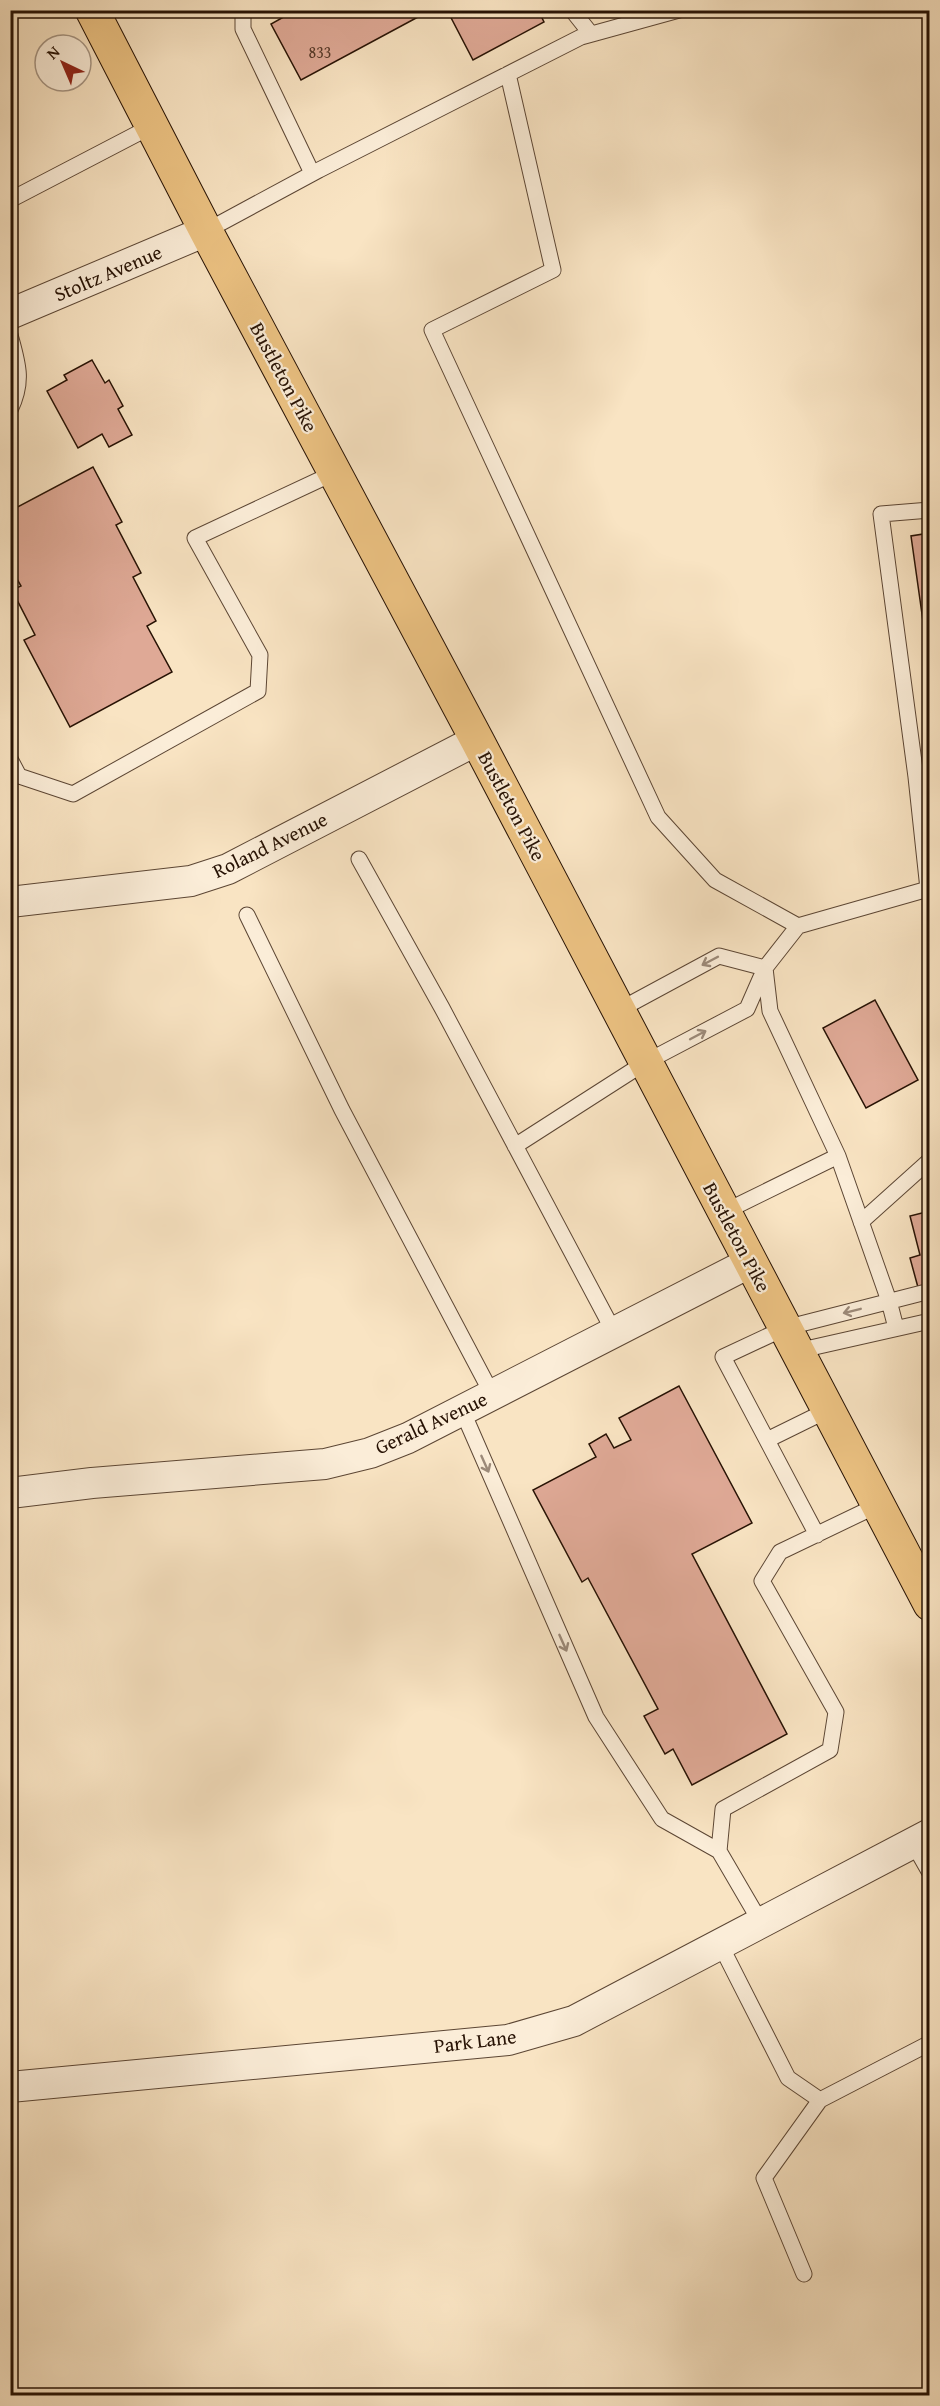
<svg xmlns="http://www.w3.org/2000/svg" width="940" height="2406" font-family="'Gentium Book Plus',serif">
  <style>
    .building { fill: #dfa996; stroke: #271204; stroke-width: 1.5 }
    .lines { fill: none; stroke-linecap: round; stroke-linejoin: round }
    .service-casing { stroke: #5c4634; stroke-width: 17 }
    .minor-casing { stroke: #5c4634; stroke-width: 32 }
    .primary-casing { stroke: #271204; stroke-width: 35 }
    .service { stroke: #fbedd8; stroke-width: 15 }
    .minor { stroke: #fbedd8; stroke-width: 30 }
    .primary { stroke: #ecc282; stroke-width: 33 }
    .oneway { stroke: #9c8a79 }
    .labels { text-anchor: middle; stroke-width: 4.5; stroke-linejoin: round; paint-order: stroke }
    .number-label { font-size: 16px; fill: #553828 }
    .street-label { font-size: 20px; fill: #271204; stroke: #fbedd8 }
  </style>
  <rect width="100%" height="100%" fill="#f9e4c3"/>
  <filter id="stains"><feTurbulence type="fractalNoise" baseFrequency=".00333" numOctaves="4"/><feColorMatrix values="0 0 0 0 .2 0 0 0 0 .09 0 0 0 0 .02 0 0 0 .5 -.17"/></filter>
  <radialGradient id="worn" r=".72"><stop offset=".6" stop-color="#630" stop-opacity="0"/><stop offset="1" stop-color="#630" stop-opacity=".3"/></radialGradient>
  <!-- building -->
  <path class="building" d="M296 10H431L301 80 271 24Z
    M447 10H538L544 22 473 60Z
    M92 360 105 383 109 380 123 406 118 409 132 435 109 447 102 434 78 448 47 391 67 380 64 375Z
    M93 467 122 522 116 525 141 573 133 577 156 621 147 626 172 672 70 727 24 640 35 635 12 590 21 586 10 567V511Z
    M930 533V671L911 536Z
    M875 1000 918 1080 866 1108 823 1028Z
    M930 1211V1288L919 1291 910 1258 920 1255 910 1216Z
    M679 1386 752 1523 692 1554 787 1734 692 1785 673 1749 665 1754 644 1716 658 1709 588 1578 582 1582 533 1490 596 1457 589 1444 606 1434 614 1448 631 1440 619 1418Z"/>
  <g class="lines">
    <defs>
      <path id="service" d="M243 10V29L312 173
        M572 10 591 34
        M508 74 553 270 432 330 658 817 715 880 798 926
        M10 200 152 126
        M206 231 319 170 581 37 679 10
        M10 335C18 364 24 381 10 410
        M10 759 19 776 73 794 258 691 260 655 195 538 336 472
        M359 859 442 1008 614 1332
        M247 915 342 1110 492 1394
        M619 1010 719 956 765 968
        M515 1146 646 1062 747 1009 765 968 798 926 928 889 916 777 881 514 930 510
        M838 1156 889 1301 896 1328
        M724 1212 838 1156 770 1011 765 968
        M861 1222 930 1160
        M797 1351 930 1321
        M462 1410 596 1717 662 1819 719 1851
        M767 1440 828 1410
        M817 1535 723 1357 785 1328 930 1291
        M913 1843 930 1873
        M761 1923 719 1851 723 1809 830 1750 836 1712 762 1581 780 1552 878 1505
        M720 1944 788 2078 820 2100 930 2043
        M804 2274 764 2178 820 2100"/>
      <path id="minor" d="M10 314 206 231
        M10 902 191 881 228 869 477 740
        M10 1493 92 1483 325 1464 370 1453 408 1438 751 1262
        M10 2087 508 2040 574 2021 930 1834"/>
      <path id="primary" d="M92 10 206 231 477 740 930 1604"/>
    </defs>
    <!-- service casing -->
    <use href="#service" class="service-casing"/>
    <!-- minor casing -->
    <use href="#minor" class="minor-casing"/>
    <!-- primary casing -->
    <use href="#primary" class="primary-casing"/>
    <!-- service -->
    <use href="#service" class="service"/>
    <!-- minor -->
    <use href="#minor" class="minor"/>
    <!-- primary -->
    <use href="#primary" class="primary"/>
  </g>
  <!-- one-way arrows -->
  <defs><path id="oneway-shaft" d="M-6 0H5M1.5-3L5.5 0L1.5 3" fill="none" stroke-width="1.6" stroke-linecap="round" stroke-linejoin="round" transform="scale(1.5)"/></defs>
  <g class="oneway">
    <use href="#oneway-shaft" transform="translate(710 961) rotate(152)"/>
    <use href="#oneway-shaft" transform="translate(698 1035) rotate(-28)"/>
    <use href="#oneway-shaft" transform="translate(852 1311) rotate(166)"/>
    <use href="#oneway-shaft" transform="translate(485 1464) rotate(66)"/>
    <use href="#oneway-shaft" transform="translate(563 1643) rotate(66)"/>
  </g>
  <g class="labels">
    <!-- number labels -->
    <g class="number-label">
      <text x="320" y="58">833</text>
    </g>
    <!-- street labels -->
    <g class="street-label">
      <text transform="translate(108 273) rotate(-23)" y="7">Stoltz Avenue</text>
      <text transform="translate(284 377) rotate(62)" y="7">Bustleton Pike</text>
      <text transform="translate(512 806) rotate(62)" y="7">Bustleton Pike</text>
      <text transform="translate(270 845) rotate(-26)" y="7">Roland Avenue</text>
      <text transform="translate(737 1237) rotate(62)" y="7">Bustleton Pike</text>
      <text transform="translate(431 1423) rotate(-25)" y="7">Gerald Avenue</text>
      <text transform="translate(475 2041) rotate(-7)" y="7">Park Lane</text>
    </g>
  </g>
  <!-- margin -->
  <rect width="940" height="2406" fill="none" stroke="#f9e4c3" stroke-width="36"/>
  <rect x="12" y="12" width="916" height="2382" fill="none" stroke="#271204" stroke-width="3"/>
  <rect x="18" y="18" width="904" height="2370" fill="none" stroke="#271204" stroke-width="1.5"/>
  <!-- north arrow -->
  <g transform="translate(63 63) rotate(316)"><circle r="28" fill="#fbedd8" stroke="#a69583" stroke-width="1.5"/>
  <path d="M0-4.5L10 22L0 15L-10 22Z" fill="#8f2418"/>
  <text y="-9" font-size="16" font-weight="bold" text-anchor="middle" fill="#271204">N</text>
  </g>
  <rect width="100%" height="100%" filter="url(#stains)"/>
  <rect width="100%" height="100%" fill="url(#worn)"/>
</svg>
